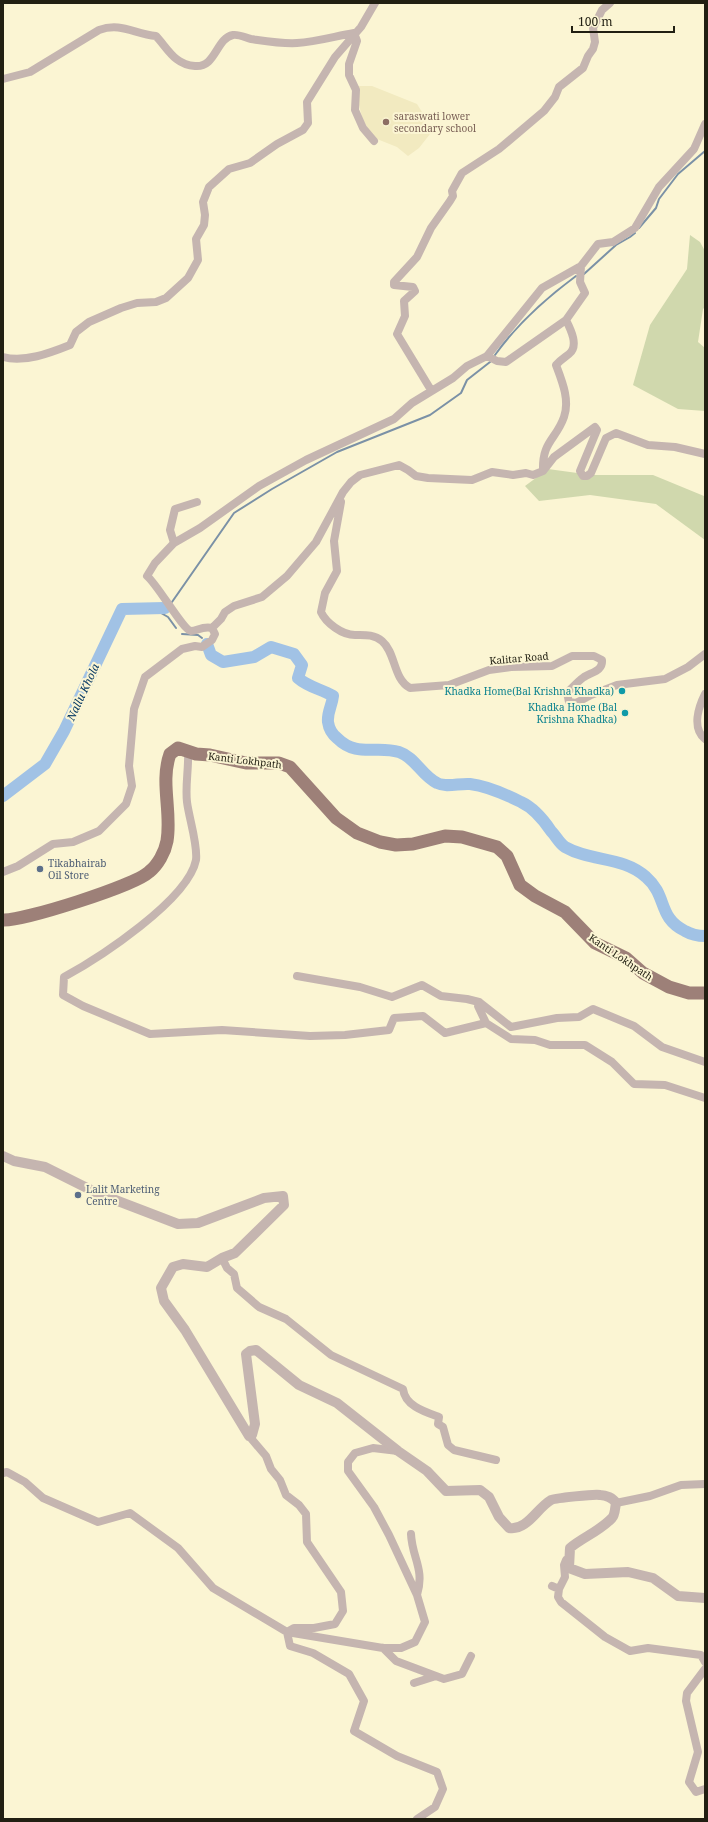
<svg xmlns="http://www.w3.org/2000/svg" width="708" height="1822" font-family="'Noto Serif',serif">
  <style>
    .built { fill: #f2eac0 }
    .green { fill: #d0d8ad }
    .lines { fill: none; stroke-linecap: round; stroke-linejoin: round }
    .stream { stroke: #7b91a6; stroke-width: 2 }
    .river { stroke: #a1c2e5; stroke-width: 12 }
    .minor { stroke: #c5b5b0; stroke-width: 8 }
    .tertiary { stroke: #c5b5b0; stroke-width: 10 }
    .primary { stroke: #9d8078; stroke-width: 13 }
    .education-dot { fill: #8d6e63; stroke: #fbf5d3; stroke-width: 1.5 }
    .culture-dot { fill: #0f9aa8; stroke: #fbf5d3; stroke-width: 1.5 }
    .service-dot { fill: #5c6f8a; stroke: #fbf5d3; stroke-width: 1.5 }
    .labels { text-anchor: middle; stroke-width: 4; stroke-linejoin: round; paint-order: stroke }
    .education-label { font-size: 10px; fill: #785e54; stroke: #fbf5d3; text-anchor: start }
    .street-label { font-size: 10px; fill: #211f12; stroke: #fbf5d3 }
    .culture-label { font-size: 10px; fill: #0d838f; stroke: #fbf5d3; text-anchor: end }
    .service-label { font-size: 10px; fill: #4e5e75; stroke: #fbf5d3; text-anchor: start }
    .water-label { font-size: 11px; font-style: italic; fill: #033662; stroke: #fbf5d3 }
  </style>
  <rect width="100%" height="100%" fill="#fbf5d3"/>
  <!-- built -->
  <path class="built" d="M358 86H372L417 104 425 117 426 126 430 134 419 148 408 156 397 147 377 139 369 131 362 117 357 97Z"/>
  <!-- green -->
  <path class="green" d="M690 235 700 242 705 251V307L703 309 698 342 705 348V411L678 409 633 385 650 325 687 269Z
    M548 469 592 475H653L704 496 705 540 656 504 590 495 539 501 525 486Z"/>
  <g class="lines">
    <!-- stream -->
    <path class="stream" d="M639 228 656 208 659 199 678 174 705 151
      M584 274 616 245 630 237 635 233
      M495 355C517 324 545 299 576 276
      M172 602 234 513 272 489 337 452 430 415 461 393 467 380 490 362
      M154 609 168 617 176 628
      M182 634 198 635 202 638"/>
    <!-- river -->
    <path class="river" d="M207 644 211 655 223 662 254 657 271 647 294 654 302 665 298 678C308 687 321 689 333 696 332 706 327 712 328 722 329 729 332 734 337 738 357 758 376 745 399 752 415 757 422 776 437 783 447 788 459 783 470 784 487 786 505 794 521 802 534 808 543 819 551 831 556 836 559 843 565 847 591 862 623 856 646 877 668 896 657 917 685 931 692 935 697 936 705 936
      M3 796 45 764 64 731 122 609 165 608"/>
    <!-- minor -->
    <path class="minor" d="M3 79 30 72 99 30C121 22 134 34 156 36 168 49 175 65 195 66 216 68 216 38 233 35 239 34 246 38 251 39 265 41 283 44 297 43 316 42 336 36 354 33L357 41 349 64V75L356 90 355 110 363 128 374 141
      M705 124 694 149 659 187 635 228 613 242 598 244 581 266 542 288 487 356 467 366 453 378 412 403 394 419 306 460 259 486 200 528 174 543 155 563 147 576C158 585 183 630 191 631 197 631 202 626 212 628L221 619 225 612 234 606 262 597 287 576 316 542 343 492 351 482 360 475 399 465 408 470 416 476 428 478 472 480 492 472 513 475 526 473 533 475 543 471 554 457 595 427 597 430 580 471 583 476H587L591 473 606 438 616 433 648 445 675 447 705 454
      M487 356 497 361 506 362 566 320 585 293 580 282 581 266
      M3 357C24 363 50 353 70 345L76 332 89 322 121 308 137 303 156 302 166 298 188 278 198 260 196 239 204 225 205 215 203 202 209 187 229 169 250 163 277 144 303 130 308 123 307 102 335 57 361 27 375 3
      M431 390 397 334 405 316 404 301 415 291 413 287 394 285V282L417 257 431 228 450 201 453 196 452 191 462 173 499 149 544 111 555 97 559 87 583 68 588 56 593 49 595 42 593 28 602 10 610 3
      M543 471C542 441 556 440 564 417 570 400 562 381 556 365 560 360 564 358 569 354 579 346 571 330 566 320
      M341 502 334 541 337 571 325 593 321 612C326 623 342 635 355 635 364 635 374 634 382 641 396 653 393 679 410 688L449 685 489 670 511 667 552 666 572 656H594L602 660C603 671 592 672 584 677 578 681 572 688 567 693L569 702 576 703 591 695 617 685 665 679 688 667 705 654
      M174 543 170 530 175 509 197 502
      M705 694C698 708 692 728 705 739
      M188 751C189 768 185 785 187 802 189 818 198 845 196 860 188 900 99 958 64 977L63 995 83 1006 150 1034 222 1030 310 1036 345 1035 389 1030 394 1018 423 1016 445 1033 486 1023 511 1039 535 1040 550 1045H585L612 1062 634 1084 665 1085 705 1098
      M3 872 18 866 53 844 73 842 99 831 126 804 132 786 129 766 134 709 145 677 182 649 195 646 202 647 212 640 215 634 212 628
      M297 976 360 987 392 997 422 985 441 996 467 999 479 1002 511 1027 557 1018 579 1017 593 1009 634 1026 662 1047 705 1062
      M479 1002 478 1006 486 1023
      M222 1258 227 1268 234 1274 237 1288 259 1307 286 1319 331 1355 403 1389C405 1406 425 1412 439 1417L438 1424 443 1427 448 1445 454 1450 496 1460
      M249 1436 266 1456 271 1469 280 1480 286 1495 299 1505 306 1514 307 1542 341 1592 343 1611 335 1624 314 1628H294L287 1632 290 1646 313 1653 349 1674 364 1701 354 1731 397 1756 437 1772 443 1789 435 1807 417 1819
      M3 1473 7 1472 25 1482 43 1498 98 1522 130 1513 178 1548 213 1588 287 1632 383 1648H401L415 1642 425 1622 417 1595 389 1535 374 1507 348 1471V1462L355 1453 373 1448 398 1451
      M616 1503 650 1496 681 1485 705 1484
      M411 1534C412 1558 425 1569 417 1595
      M552 1586 559 1589 565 1577 564 1565 566 1560
      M559 1589 558 1597 561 1602 605 1637 630 1651 648 1648 701 1655 705 1662
      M383 1648 396 1661 436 1676 414 1683
      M705 1669 687 1693 686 1701 698 1752 689 1782 696 1792 705 1789
      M436 1676 444 1679 462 1674 471 1656"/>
    <!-- tertiary -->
    <path class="tertiary" d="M3 1156 14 1161 45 1167 97 1193 178 1224 198 1223 264 1198 283 1196 284 1205 235 1253 222 1258 207 1267 183 1264 173 1267 161 1288 164 1301 185 1330 249 1436 252 1435 255 1424 246 1354 250 1351 256 1350 299 1385 337 1403 398 1451 427 1471 446 1491 480 1490 489 1497 499 1517 509 1528C527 1531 537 1508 551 1500 555 1498 595 1494 600 1495 606 1495 613 1498 616 1503 615 1508 615 1515 612 1518 600 1531 583 1537 570 1548L569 1568 585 1574 628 1572 653 1578 678 1596 705 1598"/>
    <!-- primary -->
    <path class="primary" d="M3 920C23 921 134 886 149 872 158 865 165 852 167 841 172 812 160 782 170 754L178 748 196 754 210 755 246 763H279L290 767 336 818 357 833 380 842 396 845 413 844 445 836 462 837 497 847 507 856 520 885 535 896 565 912 595 943 626 958 643 973 669 987 689 993H705"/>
  </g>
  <!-- markers -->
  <circle class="education-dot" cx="386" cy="122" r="4"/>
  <g class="culture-dot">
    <circle cx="622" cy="691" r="4"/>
    <circle cx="625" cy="713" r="4"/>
  </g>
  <g class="service-dot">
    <circle cx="40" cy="869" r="4"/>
    <circle cx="78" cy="1195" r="4"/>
  </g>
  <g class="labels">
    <!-- education labels -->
    <g class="education-label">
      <text x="394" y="120">saraswati lower<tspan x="394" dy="12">secondary school</tspan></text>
    </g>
    <!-- street labels -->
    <g class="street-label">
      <text transform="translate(519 658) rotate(-5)" y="4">Kalitar Road</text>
      <text transform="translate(245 760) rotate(7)" y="4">Kanti Lokhpath</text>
      <text transform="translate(621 957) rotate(34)" y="4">Kanti Lokhpath</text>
    </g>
    <!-- culture labels -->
    <g class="culture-label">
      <text x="614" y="695">Khadka Home(Bal Krishna Khadka)</text>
      <text x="617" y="711">Khadka Home (Bal<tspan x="617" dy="12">Krishna Khadka)</tspan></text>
    </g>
    <!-- service labels -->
    <g class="service-label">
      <text x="48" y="867">Tikabhairab<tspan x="48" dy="12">Oil Store</tspan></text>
      <text x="86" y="1193">Lalit Marketing<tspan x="86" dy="12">Centre</tspan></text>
    </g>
    <!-- water labels -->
    <g class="water-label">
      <text transform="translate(83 692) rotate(-65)" y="4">Nallu Khola</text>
    </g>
  </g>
  <!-- border -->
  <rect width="708" height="1822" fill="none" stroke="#211f12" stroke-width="8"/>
  <!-- scale -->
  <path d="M572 26v6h102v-6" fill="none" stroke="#211f12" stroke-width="2"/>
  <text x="578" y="26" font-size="12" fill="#211f12" stroke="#fbf5d3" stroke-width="3" paint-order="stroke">100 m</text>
</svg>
